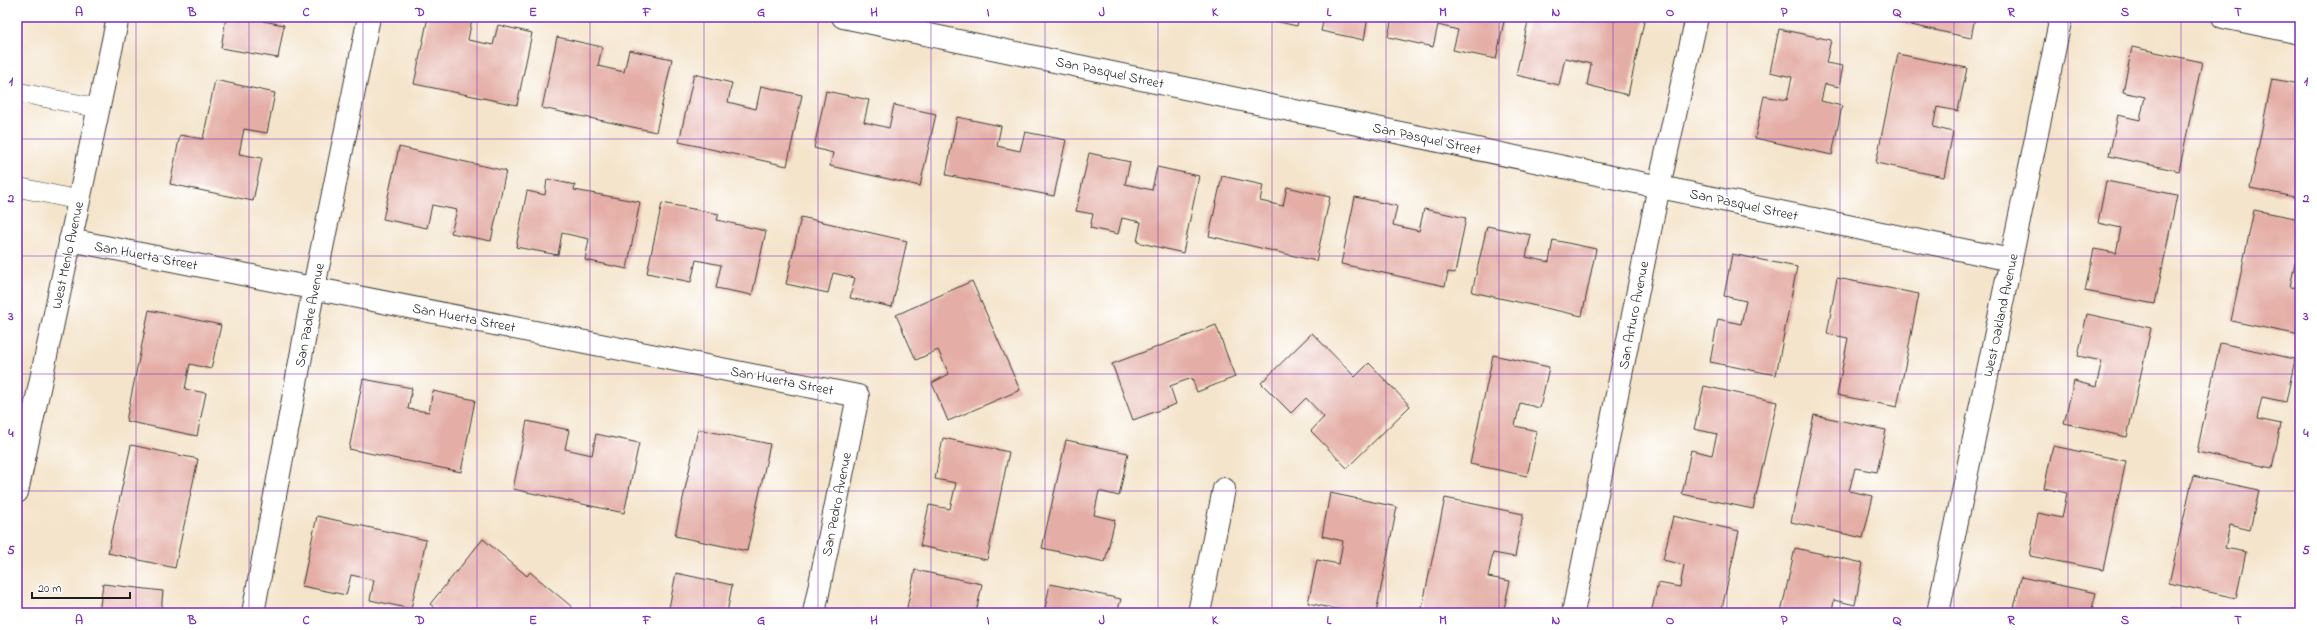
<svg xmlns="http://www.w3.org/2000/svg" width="2317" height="630" font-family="'Indie Flower',sans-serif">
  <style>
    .building { fill: #e4aea6 }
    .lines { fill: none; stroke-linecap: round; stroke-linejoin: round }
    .lane-casing { stroke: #3c3a36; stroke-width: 20 }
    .street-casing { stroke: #3c3a36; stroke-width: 24 }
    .secondary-casing { stroke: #3c3a36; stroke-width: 24 }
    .lane { stroke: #fff; stroke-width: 19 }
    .street { stroke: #fff; stroke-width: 22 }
    .secondary { stroke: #fff; stroke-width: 22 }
    .grid { fill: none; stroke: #7b2cbf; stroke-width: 1; stroke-opacity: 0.55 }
    .labels { text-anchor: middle; stroke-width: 3.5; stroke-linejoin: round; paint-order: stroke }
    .street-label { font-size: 14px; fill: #1c1c1c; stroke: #fff }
    .neatline { fill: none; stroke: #7b2cbf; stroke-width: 1.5 }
    .grid-label { font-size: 13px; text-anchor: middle; font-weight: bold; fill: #7b2cbf }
  </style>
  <rect width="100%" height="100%" fill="#fff"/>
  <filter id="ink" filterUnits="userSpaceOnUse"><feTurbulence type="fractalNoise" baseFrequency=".025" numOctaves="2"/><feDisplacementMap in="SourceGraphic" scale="8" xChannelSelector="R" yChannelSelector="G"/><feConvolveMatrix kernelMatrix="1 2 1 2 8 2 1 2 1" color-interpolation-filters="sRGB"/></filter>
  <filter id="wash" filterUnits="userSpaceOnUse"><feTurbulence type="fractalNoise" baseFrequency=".012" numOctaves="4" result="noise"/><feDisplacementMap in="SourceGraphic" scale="16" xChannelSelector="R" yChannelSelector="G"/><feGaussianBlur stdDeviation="0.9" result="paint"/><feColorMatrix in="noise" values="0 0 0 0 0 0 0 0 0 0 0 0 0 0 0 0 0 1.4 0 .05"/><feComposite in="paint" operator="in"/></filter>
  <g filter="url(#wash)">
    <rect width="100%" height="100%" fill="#f4e4cb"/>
    <g id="blocks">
      <!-- building -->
      <path class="building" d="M226 17H264L263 21 284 25 278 58 221 48Z
        M428 17H460L472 19 468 40 493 45 498 25 532 33 517 105 414 84Z
        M1257 17H1299L1297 26Z
        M1324 17H1368L1364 40 1321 31Z
        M1392 17H1505L1496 59 1453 50 1458 30 1438 25 1433 47 1388 37Z
        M1529 17H1645L1628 95 1587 85 1591 64 1565 58 1559 85 1516 75Z
        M1903 17H1975L1971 38 1902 23Z
        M1779 29 1831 40 1826 63 1843 66 1839 87 1825 84 1821 101 1842 106 1832 155 1755 138 1764 96 1787 100 1792 77 1770 72Z
        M557 37 602 47 598 66 624 72 629 50 672 59 656 132 542 108Z
        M2132 47 2202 62 2179 171 2109 156 2118 115 2140 120 2145 97 2123 92Z
        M1898 54 1967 68 1958 111 1937 107 1933 127 1953 132 1944 177 1876 163Z
        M694 74 732 83 728 102 756 109 761 86 802 95 787 166 679 142Z
        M2272 79 2300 84V198L2250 188Z
        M215 80 275 93 267 133 244 129 239 154 262 158 253 201 170 184 180 135 203 139Z
        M826 91 869 100 864 122 889 128 894 105 936 114 920 186 830 166 833 153 814 148Z
        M957 117 1001 126 997 146 1020 151 1025 132 1066 140 1054 196 946 175Z
        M399 147 506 171 491 241 451 233 457 210 432 205 427 228 383 219Z
        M1089 153 1130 162 1125 184 1152 190 1157 167 1199 176 1183 253 1137 242 1141 222 1122 218 1118 234 1090 228 1093 214 1076 211Z
        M1222 176 1263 185 1260 201 1283 206 1287 187 1330 197 1316 261 1209 236Z
        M547 179 575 185 574 190 640 202 627 269 585 260 589 239 562 233 558 255 516 247 527 191 545 195Z
        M2106 181 2177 195 2155 304 2085 291 2094 249 2116 253 2121 228 2098 223Z
        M1355 197 1397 206 1393 225 1419 231 1424 209 1466 218 1455 273 1448 272 1445 286 1341 264Z
        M662 203 719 214 717 220 766 231 752 295 716 288 721 265 696 260 691 282 647 273Z
        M2254 210 2300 219V264L2295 263 2290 287 2300 288V335L2231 321Z
        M801 217 907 241 892 307 850 298 855 278 833 273 828 293 786 284Z
        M1487 226 1531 235 1526 257 1549 262 1553 240 1596 249 1582 316 1472 292Z
        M1732 254 1797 267 1776 375 1710 362 1718 319 1741 324 1746 301 1724 296Z
        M1837 278 1919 294 1897 407 1837 395 1848 338 1827 334Z
        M972 281 1020 390 948 421 932 383 949 374 938 350 916 360 896 315Z
        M149 310 221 325 211 369 190 364 185 389 206 393 197 436 126 421Z
        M2087 314 2151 328 2127 437 2064 423 2074 381 2096 387 2102 361 2078 356Z
        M1216 325 1235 377 1197 392 1192 378 1170 386 1176 404 1133 420 1112 364Z
        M1312 333 1355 377 1369 363 1410 406 1347 468 1311 431 1324 417 1306 398 1291 413 1261 383Z
        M2220 343 2295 359 2286 402 2262 397 2257 419 2281 424 2272 468 2197 452Z
        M1493 355 1549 367 1540 408 1520 403 1515 426 1537 431 1527 476 1470 464Z
        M363 379 412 388 408 409 429 412 433 391 475 400 461 472 349 449Z
        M1704 386 1777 402 1753 509 1682 494 1691 450 1712 455 1717 434 1694 429Z
        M1814 415 1886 430 1877 472 1855 468 1849 491 1873 496 1863 538 1791 522Z
        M527 421 569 430 565 449 592 455 596 434 639 443 624 513 513 489Z
        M698 429 770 444 747 551 675 536Z
        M943 438 1009 452 987 560 920 546 929 505 950 509 956 483 935 479Z
        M1066 440 1128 453 1119 496 1099 491 1094 515 1115 520 1105 562 1042 548Z
        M131 445 198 459 175 568 108 553Z
        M2053 446 2126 461 2103 570 2030 556 2038 513 2062 518 2067 493 2044 488Z
        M2193 476 2259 490 2250 530 2230 525 2225 548 2246 552 2236 598 2169 583Z
        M1330 493 1397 507 1376 613H1354L1308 603 1317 560 1339 564 1343 541 1322 536Z
        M1445 498 1523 514 1515 557 1493 553 1488 577 1510 581 1503 613H1421Z
        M317 516 426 540 411 609 370 600 374 580 351 575 346 595 302 586Z
        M1673 516 1739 531 1721 613H1651L1658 583 1680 587 1684 565 1663 560Z
        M483 539 527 576 530 572 572 607 568 613H441L430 604Z
        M1795 548 1863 563 1855 605 1834 600 1832 613H1781Z
        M915 570 982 584 976 613 906 612Z
        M676 573 732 585 727 613H668Z
        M2021 577 2096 593 2091 613H2013Z
        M103 584 163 591 161 613H99Z
        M1050 584 1121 599 1117 613H1044Z
        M2171 608 2190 612V613H2170Z"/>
    </g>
  </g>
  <g filter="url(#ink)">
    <use href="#blocks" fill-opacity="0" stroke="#3c3a36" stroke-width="1"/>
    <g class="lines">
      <defs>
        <path id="lane" d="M17 92 98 108
          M17 187 78 200"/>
        <path id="street" d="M843 17 2011 260
          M2223 17 2300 33
          M70 240 858 396 814 613
          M253 613 314 287 369 17
          M1199 613 1224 489
          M1573 613 1659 186 1697 17"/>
        <path id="secondary" d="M17 492 118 17
          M1938 613 2061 17"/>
      </defs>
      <!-- lane casing -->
      <use href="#lane" class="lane-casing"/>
      <!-- street casing -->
      <use href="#street" class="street-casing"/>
      <!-- secondary casing -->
      <use href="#secondary" class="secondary-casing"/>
      <!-- lane -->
      <use href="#lane" class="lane"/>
      <!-- street -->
      <use href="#street" class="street"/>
      <!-- secondary -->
      <use href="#secondary" class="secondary"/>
    </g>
  </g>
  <!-- grid -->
  <path class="grid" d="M136 17V613M249 17V613M363 17V613M477 17V613M590 17V613M704 17V613M818 17V613M931 17V613M1045 17V613M1158 17V613M1272 17V613M1386 17V613M1499 17V613M1613 17V613M1727 17V613M1840 17V613M1954 17V613M2068 17V613M2181 17V613M17 139H2300M17 256H2300M17 374H2300M17 491H2300"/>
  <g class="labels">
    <!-- street labels -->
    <g class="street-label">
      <text transform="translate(1110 72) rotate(12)" y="5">San Pasquel Street</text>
      <text transform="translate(1427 138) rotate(12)" y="5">San Pasquel Street</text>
      <text transform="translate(1744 204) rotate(12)" y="5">San Pasquel Street</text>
      <text transform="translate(67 255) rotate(-78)" y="5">West Menlo Avenue</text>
      <text transform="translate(146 255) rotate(11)" y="5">San Huerta Street</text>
      <text transform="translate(309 315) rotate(-79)" y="5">San Padre Avenue</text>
      <text transform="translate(1633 315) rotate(-79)" y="5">San Arturo Avenue</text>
      <text transform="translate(2000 315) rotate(-78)" y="5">West Oakland Avenue</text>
      <text transform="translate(464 317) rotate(11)" y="5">San Huerta Street</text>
      <text transform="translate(782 380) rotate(11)" y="5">San Huerta Street</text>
      <text transform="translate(836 504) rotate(-79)" y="5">San Pedro Avenue</text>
    </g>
  </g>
  <!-- margin -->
  <rect width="2317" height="630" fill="none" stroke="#fff" stroke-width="44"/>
  <!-- scale -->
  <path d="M32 592v6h98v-6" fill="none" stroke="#1c1c1c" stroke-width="2"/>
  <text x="38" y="592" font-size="12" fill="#1c1c1c" stroke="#ffffff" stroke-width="3" paint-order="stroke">20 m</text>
  <rect x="22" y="22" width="2273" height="586" class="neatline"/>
  <g class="grid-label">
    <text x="79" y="16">A</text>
    <text x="192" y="16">B</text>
    <text x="306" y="16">C</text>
    <text x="420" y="16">D</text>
    <text x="533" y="16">E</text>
    <text x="647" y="16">F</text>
    <text x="761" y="16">G</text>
    <text x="874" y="16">H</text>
    <text x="988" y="16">I</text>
    <text x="1102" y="16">J</text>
    <text x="1215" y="16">K</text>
    <text x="1329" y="16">L</text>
    <text x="1443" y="16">M</text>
    <text x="1556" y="16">N</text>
    <text x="1670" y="16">O</text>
    <text x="1784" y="16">P</text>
    <text x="1897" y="16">Q</text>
    <text x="2011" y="16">R</text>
    <text x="2125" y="16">S</text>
    <text x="2238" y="16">T</text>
    <text x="11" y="85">1</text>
    <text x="2306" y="85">1</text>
    <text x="11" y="202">2</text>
    <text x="2306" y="202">2</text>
    <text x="11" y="320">3</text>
    <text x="2306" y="320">3</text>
    <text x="11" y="437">4</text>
    <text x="2306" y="437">4</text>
    <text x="11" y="554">5</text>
    <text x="2306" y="554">5</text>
    <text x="79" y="624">A</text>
    <text x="192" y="624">B</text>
    <text x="306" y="624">C</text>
    <text x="420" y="624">D</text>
    <text x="533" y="624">E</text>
    <text x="647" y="624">F</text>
    <text x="761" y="624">G</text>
    <text x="874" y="624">H</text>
    <text x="988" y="624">I</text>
    <text x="1102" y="624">J</text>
    <text x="1215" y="624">K</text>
    <text x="1329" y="624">L</text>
    <text x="1443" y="624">M</text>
    <text x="1556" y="624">N</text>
    <text x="1670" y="624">O</text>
    <text x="1784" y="624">P</text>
    <text x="1897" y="624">Q</text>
    <text x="2011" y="624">R</text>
    <text x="2125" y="624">S</text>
    <text x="2238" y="624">T</text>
  </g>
</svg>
